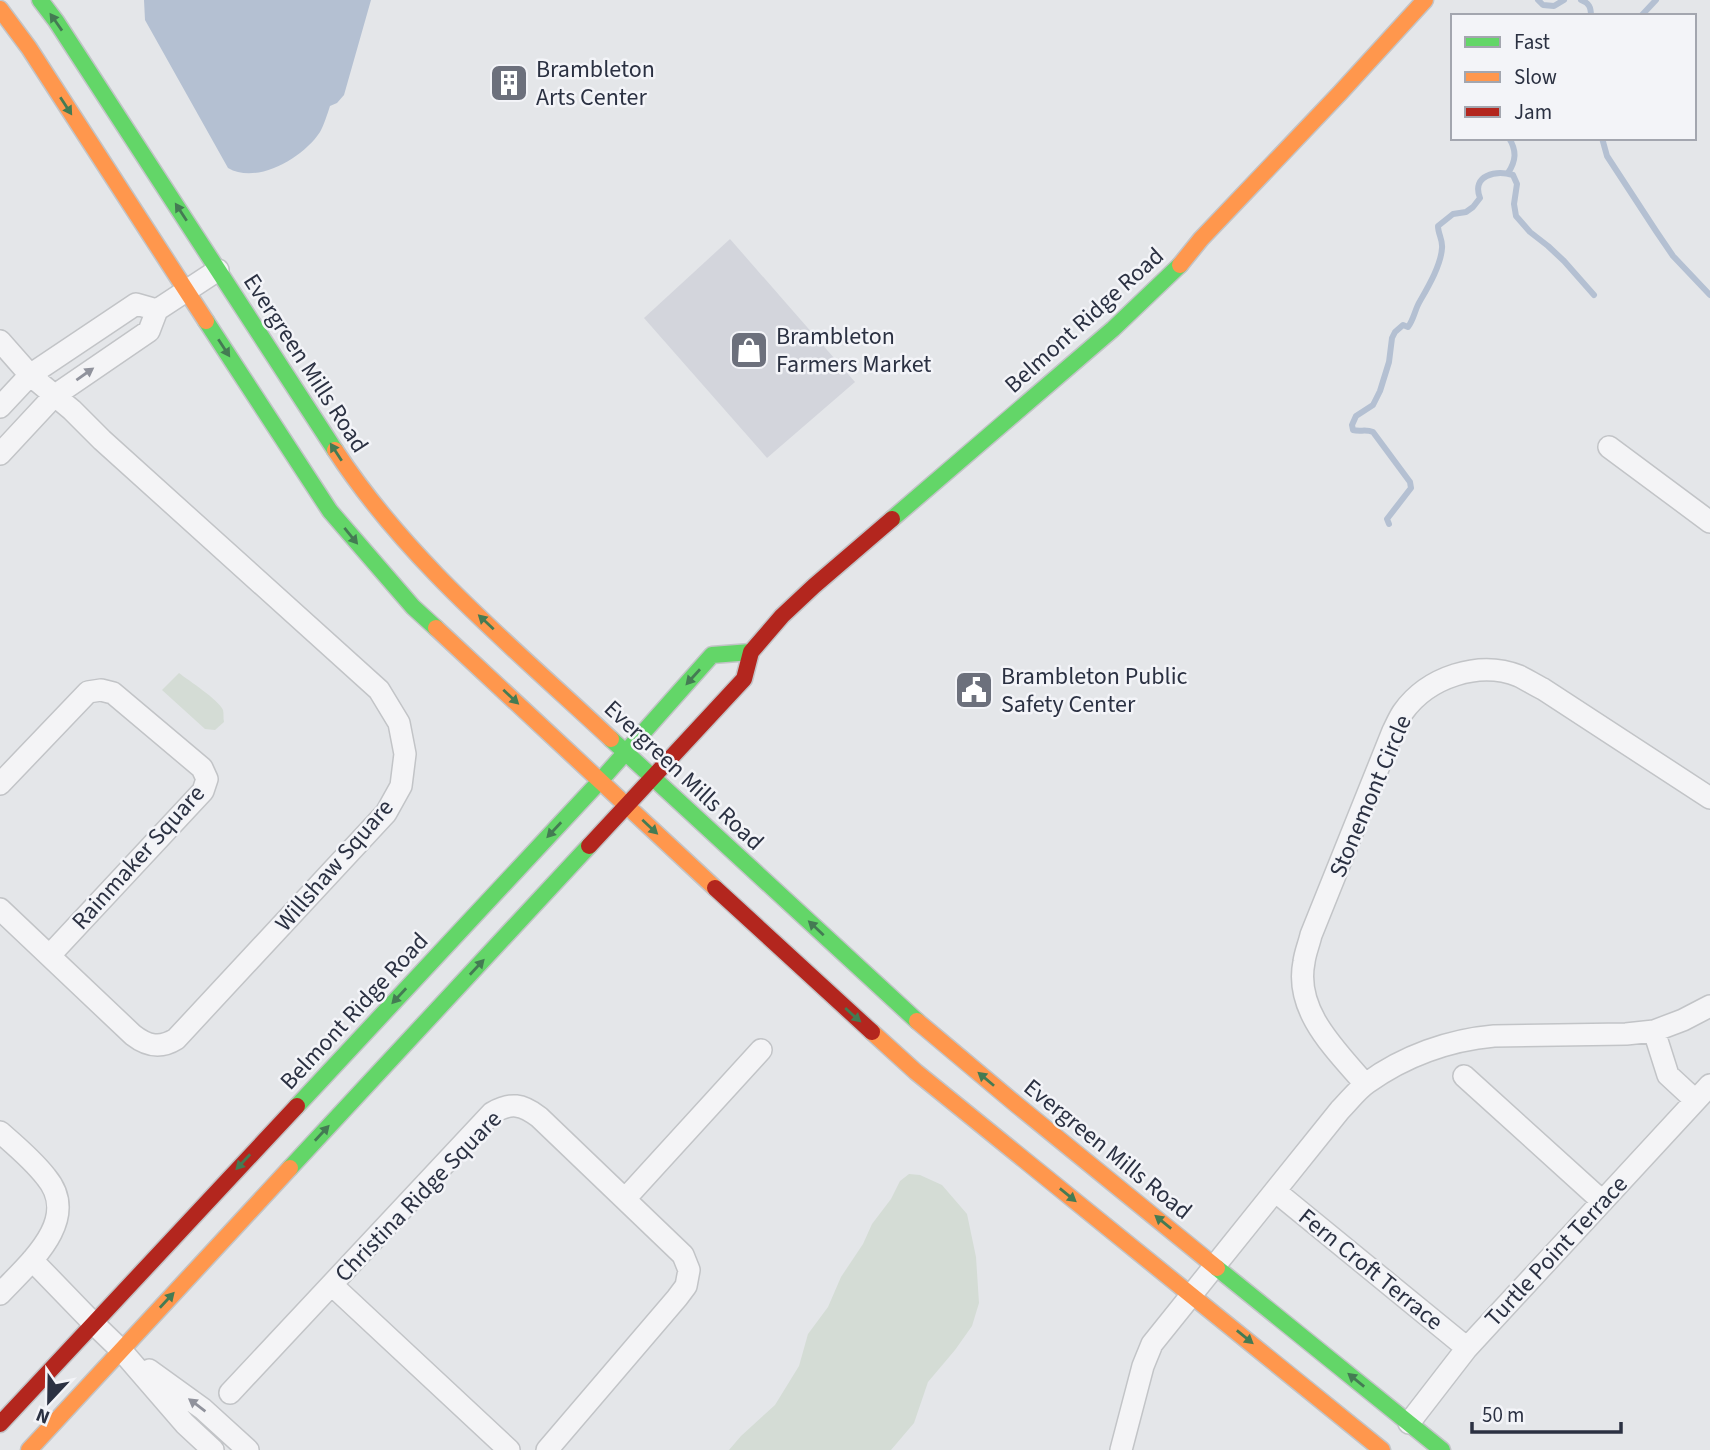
<svg xmlns="http://www.w3.org/2000/svg" width="1710" height="1450" font-family="'Source Sans 3',sans-serif">
  <style>
    .built { fill: #d3d5dc }
    .green { fill: #d4dcd5 }
    .water { fill: #b4c0d2 }
    .lines { fill: none; stroke-linecap: round; stroke-linejoin: round }
    .stream { stroke: #b4c0d2; stroke-width: 6 }
    .street-casing { stroke: #c2c4c7; stroke-width: 24 }
    .fast-casing { stroke: #c2c4c7; stroke-width: 19 }
    .slow-casing { stroke: #c2c4c7; stroke-width: 19 }
    .jam-casing { stroke: #c2c4c7; stroke-width: 19 }
    .street { stroke: #f4f4f6; stroke-width: 21 }
    .fast { stroke: #63d668; stroke-width: 16 }
    .slow { stroke: #ff974d; stroke-width: 16 }
    .jam { stroke: #b3261e; stroke-width: 16 }
    .oneway { fill: #447b53 }
    .oneway2 { fill: #90929c }
    .labels { text-anchor: middle; stroke-width: 5; stroke-linejoin: round; paint-order: stroke }
    .poi-label { font-size: 24px; fill: #2b3142; stroke: #f3f4f8; text-anchor: start }
    .street-label { font-size: 24px; fill: #2b3142; stroke: #f3f4f8 }
  </style>
  <rect width="100%" height="100%" fill="#e4e6e9"/>
  <!-- built -->
  <path class="built" d="M730 239 855 382 767 458 644 318Z"/>
  <!-- green -->
  <path class="green" d="M179 673C189 681 218 699 223 710 224 714 223 718 224 722L215 730 205 729 162 690Z
    M909 1174 920 1175 942 1185 967 1214 976 1257 979 1303 972 1326 955 1350 928 1382 914 1423 891 1450H729L741 1436 775 1405 799 1366 808 1334 828 1307 841 1277 863 1244 872 1224 891 1199 900 1181Z"/>
  <!-- water -->
  <path class="water" d="M144 0H371L344 95 337 103 330 106C327 115 324 125 320 132 303 158 257 185 228 168L145 20Z"/>
  <g class="lines">
    <!-- stream -->
    <path class="stream" d="M1538 0 1543 5 1554 6 1564 0
      M1581 0C1589 3 1591 7 1591 16
      M1641 16 1656 0
      M1602 138 1607 156 1656 231 1673 256 1710 295
      M1508 173C1516 161 1517 151 1509 138
      M1389 524 1387 519 1411 488 1410 482 1373 432C1366 429 1360 432 1353 430L1352 425 1356 416 1373 405 1380 391 1389 362 1392 338 1395 332 1403 325 1408 327C1414 319 1415 309 1420 301 1428 287 1441 265 1442 248 1443 240 1438 234 1438 226L1453 214 1466 212 1473 207 1480 198C1471 175 1496 170 1513 175L1517 184 1514 204 1516 216 1530 232 1548 246 1564 261 1594 295"/>
    <defs>
      <path id="street" d="M0 341 30 375 72 410 102 440 379 690 399 723 405 754 401 786 386 813 176 1039C160 1049 147 1046 133 1035L0 909
        M0 407 30 375 136 304 157 310
        M1609 447 1710 522
        M0 454 54 396 149 331 157 310 218 270
        M0 784 88 692 101 690 113 693 202 768 207 779 203 791 50 955
        M1654 1031 1668 1075 1695 1100
        M1464 1076 1602 1201
        M1365 1084C1336 1050 1294 1011 1304 962 1305 953 1309 944 1311 935L1393 731C1396 725 1399 718 1403 712 1428 677 1479 660 1519 676 1527 680 1535 685 1543 689L1710 798
        M0 1132C16 1146 33 1160 46 1177 82 1220 28 1264 0 1294
        M1275 1191 1467 1348
        M625 1199 761 1050
        M32 1260 93 1323 121 1350 185 1424 213 1450
        M332 1285 509 1450
        M149 1370 203 1409 248 1450
        M230 1393 492 1113C511 1102 522 1104 539 1117L683 1255 689 1270 686 1286 677 1298 547 1450
        M1409 1423 1467 1348 1710 1085
        M1121 1450 1143 1366 1152 1344 1340 1110C1349 1101 1357 1090 1367 1083 1404 1056 1449 1040 1494 1036L1626 1034 1654 1031 1683 1020 1710 1006"/>
      <path id="fast" d="M40 0 56 21 335 450
        M206 321 330 511 413 607 436 628
        M892 519 1113 329 1180 265
        M611 739 917 1021
        M297 1106 601 780 712 655 751 652
        M290 1168 589 846
        M1217 1268 1442 1450"/>
      <path id="slow" d="M0 9 29 48 206 321
        M1180 265 1201 239 1340 93 1425 0
        M335 450C408 562 514 648 611 739
        M436 628 715 888
        M917 1021 1017 1105 1217 1268
        M872 1032 916 1072 1382 1450
        M29 1450 290 1168"/>
      <path id="jam" d="M589 846 744 679 751 652 782 616 814 586 892 519
        M715 888 872 1032
        M0 1424 297 1106"/>
    </defs>
    <!-- street casing -->
    <use href="#street" class="street-casing"/>
    <!-- fast casing -->
    <use href="#fast" class="fast-casing"/>
    <!-- slow casing -->
    <use href="#slow" class="slow-casing"/>
    <!-- jam casing -->
    <use href="#jam" class="jam-casing"/>
    <!-- street -->
    <use href="#street" class="street"/>
    <!-- fast -->
    <use href="#fast" class="fast"/>
    <!-- slow -->
    <use href="#slow" class="slow"/>
    <!-- jam -->
    <use href="#jam" class="jam"/>
  </g>
  <!-- one-way arrows -->
  <defs><path id="oneway-solid" d="M-6-.8H1V-3.2L6.5 0L1 3.2V.8H-6Z" transform="scale(1.75)"/></defs>
  <g class="oneway">
    <use href="#oneway-solid" transform="translate(56 22) rotate(-125)"/>
    <use href="#oneway-solid" transform="translate(66 106) rotate(57)"/>
    <use href="#oneway-solid" transform="translate(181 212) rotate(-123)"/>
    <use href="#oneway-solid" transform="translate(224 348) rotate(57)"/>
    <use href="#oneway-solid" transform="translate(336 452) rotate(-123)"/>
    <use href="#oneway-solid" transform="translate(351 536) rotate(51)"/>
    <use href="#oneway-solid" transform="translate(486 622) rotate(-137)"/>
    <use href="#oneway-solid" transform="translate(693 677) rotate(132)"/>
    <use href="#oneway-solid" transform="translate(511 697) rotate(43)"/>
    <use href="#oneway-solid" transform="translate(650 827) rotate(43)"/>
    <use href="#oneway-solid" transform="translate(554 830) rotate(133)"/>
    <use href="#oneway-solid" transform="translate(816 928) rotate(-137)"/>
    <use href="#oneway-solid" transform="translate(477 967) rotate(-47)"/>
    <use href="#oneway-solid" transform="translate(399 996) rotate(133)"/>
    <use href="#oneway-solid" transform="translate(853 1015) rotate(42)"/>
    <use href="#oneway-solid" transform="translate(986 1079) rotate(-140)"/>
    <use href="#oneway-solid" transform="translate(322 1133) rotate(-47)"/>
    <use href="#oneway-solid" transform="translate(243 1162) rotate(133)"/>
    <use href="#oneway-solid" transform="translate(1068 1195) rotate(39)"/>
    <use href="#oneway-solid" transform="translate(1163 1222) rotate(-141)"/>
    <use href="#oneway-solid" transform="translate(167 1300) rotate(-47)"/>
    <use href="#oneway-solid" transform="translate(1245 1337) rotate(39)"/>
    <use href="#oneway-solid" transform="translate(1356 1380) rotate(-141)"/>
  </g>
  <g class="oneway2">
    <use href="#oneway-solid" transform="translate(85 374) rotate(-35)"/>
    <use href="#oneway-solid" transform="translate(197 1405) rotate(-143)"/>
  </g>
  <!-- icons -->
  <defs>
    <symbol id="building-square" viewBox="-11 -11 22 22"><rect x="-9" y="-9" width="18" height="18" rx="4" fill="#6c707c" stroke="#f3f4f8"/><path d="M-4-6H4V6H1V3H-1V6H-4ZM-2.5-4.3h1.7v1.8h-1.7ZM.8-4.3h1.7v1.8H.8ZM-2.5-1h1.7V.8h-1.7ZM.8-1h1.7V.8H.8Z" fill="#fff"/></symbol>
    <symbol id="shop-square" viewBox="-11 -11 22 22"><rect x="-9" y="-9" width="18" height="18" rx="4" fill="#6c707c" stroke="#f3f4f8"/><path d="M-5-2.5h2.3a2.7 3.5 0 0 1 5.4 0H5L5.5 6h-11ZM-1.5-2.5h3a1.5 2.3 0 0 0-3 0Z" fill="#fff"/></symbol>
    <symbol id="civic-square" viewBox="-11 -11 22 22"><rect x="-9" y="-9" width="18" height="18" rx="4" fill="#6c707c" stroke="#f3f4f8"/><path d="M-.6-6.5H3V-4.5H.6V-3L4-1V1h2V6H-6V1h2V-1L-.6-3ZM-1.2 2.5V6h2.4V2.5Z" fill="#fff"/></symbol>
  </defs>
  <g fill-rule="evenodd">
    <use href="#building-square" x="487" y="61" width="44" height="44"/>
    <use href="#shop-square" x="727" y="328" width="44" height="44"/>
    <use href="#civic-square" x="952" y="668" width="44" height="44"/>
  </g>
  <g class="labels">
    <!-- poi labels -->
    <g class="poi-label">
      <text x="536" y="77">Brambleton<tspan x="536" dy="28">Arts Center</tspan></text>
      <text x="776" y="344">Brambleton<tspan x="776" dy="28">Farmers Market</tspan></text>
      <text x="1001" y="684">Brambleton Public<tspan x="1001" dy="28">Safety Center</tspan></text>
    </g>
    <!-- street labels -->
    <g class="street-label">
      <text transform="translate(1084 320) rotate(-42)" y="8">Belmont Ridge Road</text>
      <text transform="translate(306 363) rotate(57)" y="8">Evergreen Mills Road</text>
      <text transform="translate(684 775) rotate(43)" y="8">Evergreen Mills Road</text>
      <text transform="translate(1370 796) rotate(-67)" y="8">Stonemont Circle</text>
      <text transform="translate(138 857) rotate(-48)" y="8">Rainmaker Square</text>
      <text transform="translate(334 865) rotate(-49)" y="8">Willshaw Square</text>
      <text transform="translate(354 1011) rotate(-47)" y="8">Belmont Ridge Road</text>
      <text transform="translate(1108 1149) rotate(39)" y="8">Evergreen Mills Road</text>
      <text transform="translate(418 1196) rotate(-46)" y="8">Christina Ridge Square</text>
      <text transform="translate(1556 1251) rotate(-47)" y="8">Turtle Point Terrace</text>
      <text transform="translate(1371 1269) rotate(39)" y="8">Fern Croft Terrace</text>
    </g>
  </g>
  <!-- legend -->
  <rect x="1451" y="14" width="245" height="126" fill="#f3f4f8" stroke="#a3a6af" stroke-width="2"/>
  <rect x="1465" y="37" width="35" height="10" fill="#63d668" stroke="#a3a6af" stroke-width="2"/>
  <text x="1514" y="49" font-size="21" fill="#2b3142">Fast</text>
  <rect x="1465" y="72" width="35" height="10" fill="#ff974d" stroke="#a3a6af" stroke-width="2"/>
  <text x="1514" y="84" font-size="21" fill="#2b3142">Slow</text>
  <rect x="1465" y="107" width="35" height="10" fill="#b3261e" stroke="#a3a6af" stroke-width="2"/>
  <text x="1514" y="119" font-size="21" fill="#2b3142">Jam</text>
  <!-- north arrow -->
  <g transform="translate(49 1401) rotate(202)" stroke="#f3f4f8" stroke-width="5" paint-order="stroke">
  <path d="M0-5L12 26L0 18L-12 26Z" fill="#2b3142"/>
  <text y="-10" font-size="19" font-weight="bold" text-anchor="middle" fill="#2b3142">N</text>
  </g>
  <!-- scale -->
  <path d="M1472 1422v10h149v-10" fill="none" stroke="#2b3142" stroke-width="3.5"/>
  <text x="1482" y="1422" font-size="21" fill="#2b3142" stroke="#f3f4f8" stroke-width="5" paint-order="stroke">50 m</text>
</svg>
